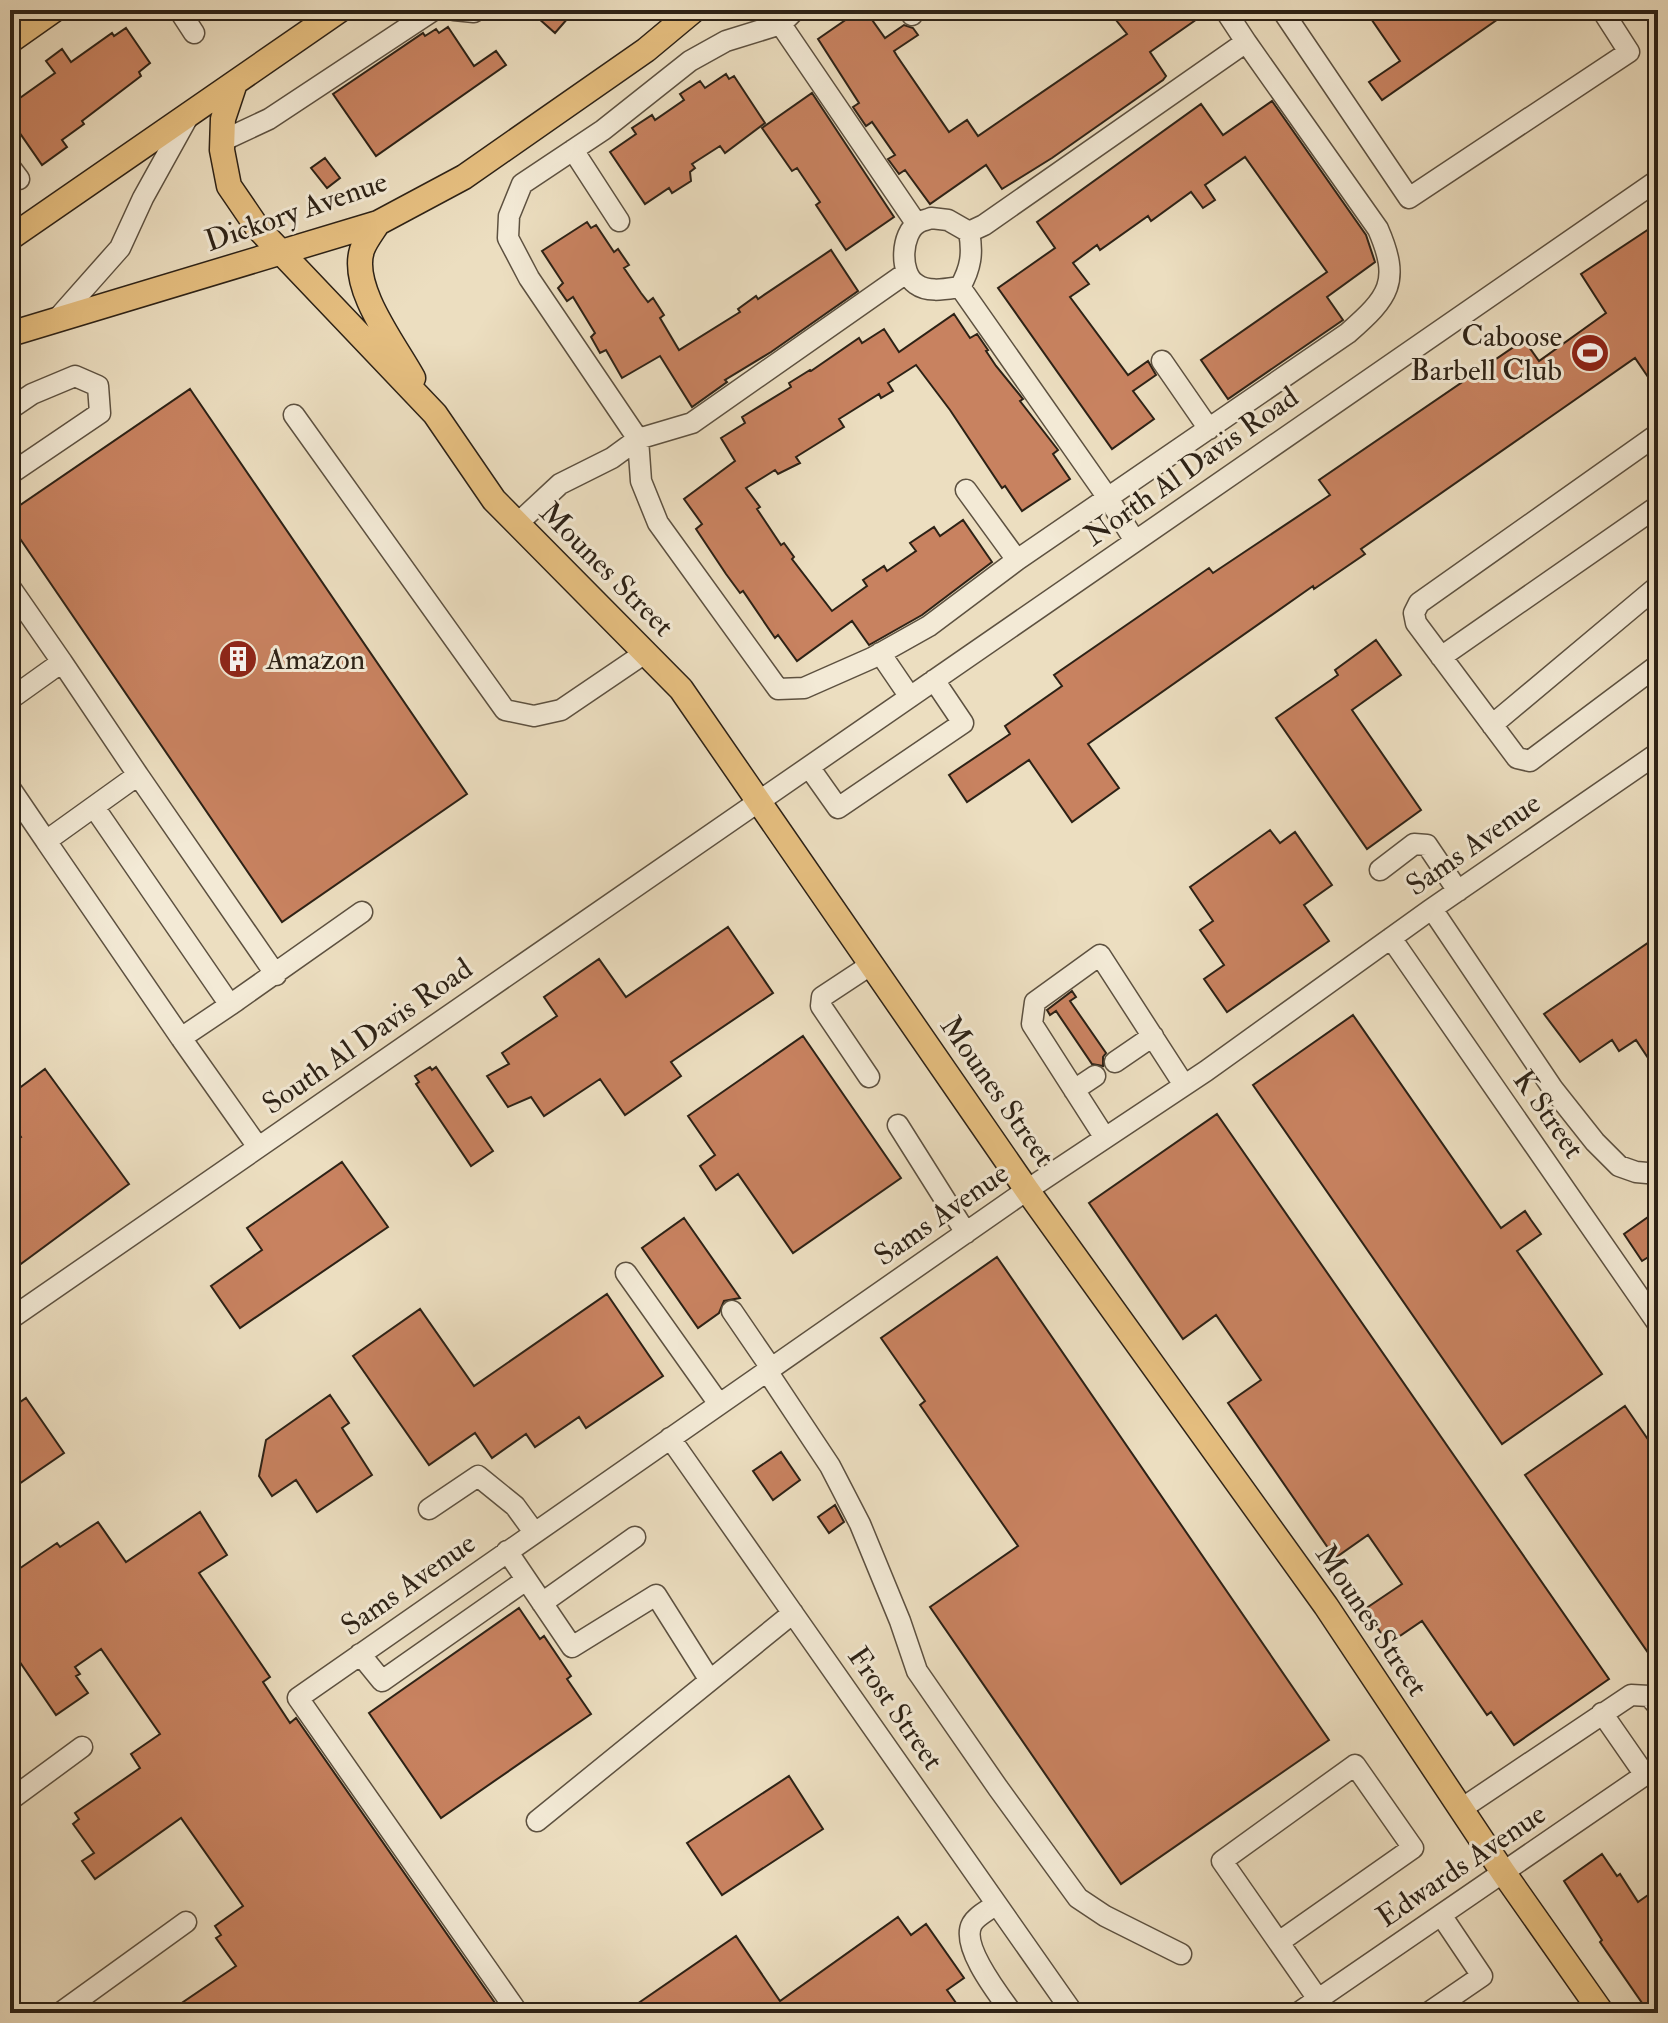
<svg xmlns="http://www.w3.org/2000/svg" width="1668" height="2023" font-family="'IM FELL Double Pica',serif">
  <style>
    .building { fill: #c88260; stroke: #2d2216; stroke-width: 2 }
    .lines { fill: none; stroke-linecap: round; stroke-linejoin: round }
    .minor-casing { stroke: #5d5140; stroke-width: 23 }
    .major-casing { stroke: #2d2216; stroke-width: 27 }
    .minor { stroke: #f3ead6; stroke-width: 20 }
    .major { stroke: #e6bf80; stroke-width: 24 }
    .labels { text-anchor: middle; stroke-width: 6; stroke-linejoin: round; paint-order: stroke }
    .street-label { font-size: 30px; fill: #2d2216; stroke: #f3ead6 }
    .poi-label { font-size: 30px; fill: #2d2216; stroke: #f3ead6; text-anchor: end }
  </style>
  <rect width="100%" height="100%" fill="#ecdec0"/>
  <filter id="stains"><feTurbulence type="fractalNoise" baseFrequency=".0025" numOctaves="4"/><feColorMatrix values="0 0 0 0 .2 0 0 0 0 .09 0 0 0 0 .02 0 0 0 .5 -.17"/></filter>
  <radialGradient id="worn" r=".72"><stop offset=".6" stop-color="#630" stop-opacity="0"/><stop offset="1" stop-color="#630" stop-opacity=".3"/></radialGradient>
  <!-- building -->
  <path class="building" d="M529 10H575L555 33Z
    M860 10H865L885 38 904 25 913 28 918 35 894 51 897 56 949 132 967 120 978 136 1127 34 1116 20 1131 10H1210L1150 52 1166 76 1163 80 1052 158 1002 189 986 165 930 204 905 170 899 174 888 159 895 155 872 122 866 126 853 107 859 103 818 39Z
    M1365 10H1511L1382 100 1369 82 1400 61Z
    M448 27 474 66 496 51 506 65 376 156 333 94 423 33 425 36 436 29 439 33Z
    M126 28 150 63 139 72 141 76 82 121 84 124 62 140 67 147 42 165 19 132 10 138V105L55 73 46 61 62 49 71 62 112 33 114 36Z
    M726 74 729 79 734 76 765 123 725 153 720 146 692 164 695 168 690 172 691 181 672 193 669 188 645 204 610 152 636 134 632 128 652 115 655 120 684 100 680 94 700 81 705 88Z
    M812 93 894 217 846 250 816 205 820 202 797 168 792 171 762 128Z
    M1272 101 1366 235 1375 262 1327 297 1343 320 1228 399 1201 360 1327 272 1245 157 1205 185 1215 200 1203 208 1191 192 1151 221 1148 216 1100 250 1097 245 1073 263 1089 284 1070 297 1128 375 1148 361 1156 375 1133 391 1154 419 1112 449 998 288 1055 248 1037 222 1201 104 1223 135Z
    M325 158 340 178 327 188 311 168Z
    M587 222 591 228 596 225 614 252 618 249 629 265 624 268 641 293 648 302 653 298 664 315 660 318 679 350 740 312 738 309 756 296 758 299 831 250 858 291 771 352 725 380 727 382 692 407 660 356 622 378 606 350 600 353 591 337 595 333 573 297 567 301 558 288 563 283 542 251Z
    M1658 223V371L1648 377 1635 358 1361 549 1365 554 1314 589 1313 586 1088 744 1119 788 1072 822 1029 760 967 802 949 775 1010 734 1005 726 1062 686 1054 675 1209 568 1213 573 1330 495 1319 480 1524 340 1539 361 1606 313 1581 274Z
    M954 314 970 338 977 334 988 350 986 351 996 366 1023 399 1020 401 1058 450 1053 454 1070 479 1022 511 1005 486 1002 488 950 410 916 365 888 383 893 391 881 398 879 394 839 419 844 427 796 457 800 463 778 474 775 470 746 488 760 507 757 509 781 545 784 543 794 557 792 559 832 611 867 586 863 580 884 566 887 571 916 551 910 543 934 527 940 536 963 520 992 562 922 615 869 645 852 621 797 661 778 635 775 638 743 591 740 593 726 574 696 529 702 524 684 499 735 461 721 438 745 423 742 417 791 387 789 383 810 370 811 371 859 338 862 343 884 329 899 352Z
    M190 389 467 794 282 922 10 524V512Z
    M1376 640 1401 675 1352 710 1421 810 1367 849 1276 718 1338 675 1335 670Z
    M1270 830 1280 843 1295 832 1332 885 1304 905 1329 941 1227 1012 1204 979 1224 965 1200 930 1213 921 1190 887Z
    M728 927 773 993 671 1062 681 1076 625 1115 600 1079 544 1116 531 1097 508 1107 487 1076 509 1064 502 1053 557 1016 544 997 599 959 626 997Z
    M1658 936V1073L1636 1040 1619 1051 1612 1040 1580 1062 1544 1014Z
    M1072 991 1076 997 1070 1001 1106 1053 1103 1057V1066L1092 1064 1056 1011 1050 1015 1047 1010Z
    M1353 1015 1501 1228 1525 1211 1531 1220 1541 1234 1517 1251 1602 1374 1502 1444 1253 1085Z
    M803 1036 901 1178 793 1253 738 1174 716 1190 700 1166 715 1155 688 1116Z
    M430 1067 432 1070 436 1067 493 1151 471 1166 416 1084 419 1082 415 1076Z
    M45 1069 129 1184 10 1272V1145L21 1137 10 1122V1095Z
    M1217 1114 1609 1679 1514 1745 1491 1712 1487 1715 1422 1621 1388 1644 1365 1609 1402 1584 1368 1535 1335 1558 1228 1403 1261 1380 1216 1315 1183 1339 1089 1203Z
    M342 1162 388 1227 240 1328 211 1286 262 1250 247 1228Z
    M1658 1210V1251L1642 1261 1624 1234Z
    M684 1218 740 1298 724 1301 719 1313 698 1328 642 1248Z
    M997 1257 1329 1740 1121 1884 930 1607 1018 1546 920 1405 925 1401 881 1338Z
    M607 1294 663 1376 586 1428 579 1417 535 1447 526 1434 492 1458 475 1433 429 1465 353 1356 420 1309 474 1386Z
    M330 1395 349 1423 342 1428 372 1475 317 1512 296 1480 272 1496 259 1476 266 1440Z
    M26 1398 64 1453 16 1486 10 1477V1409Z
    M1625 1406 1658 1454V1648L1649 1654 1525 1475Z
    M781 1452 800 1480 773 1500 753 1471Z
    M835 1505 844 1522 829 1533 818 1517Z
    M200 1512 227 1555 199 1573 270 1677 263 1682 290 1723 296 1718 502 2013H167L236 1966 216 1938 221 1935 215 1926 243 1906 181 1818 95 1879 82 1861 94 1853 73 1824 79 1819 75 1813 140 1768 131 1754 160 1734 101 1649 75 1667 80 1674 76 1676 88 1693 56 1715 15 1655 10 1659V1575L57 1543 60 1547 98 1522 126 1562Z
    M519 1608 540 1639 544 1636 571 1676 567 1679 591 1714 441 1818 369 1713Z
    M789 1776 823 1829 722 1895 687 1843Z
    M1602 1854 1617 1876 1620 1874 1638 1902 1648 1895 1658 1908V2013H1649L1600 1942 1602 1940 1564 1881Z
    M898 1917 911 1935 926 1924 964 1978 947 1990 963 2013H624L736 1936 780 2001Z"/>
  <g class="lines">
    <defs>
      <path id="minor" d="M179 10 194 33
        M454 10 474 12 477 10
        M771 10 916 223
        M909 10 912 15
        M1225 10 1246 42
        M1282 10 1409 198 1629 52 1602 10
        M222 141 269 119 434 10
        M573 150 619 221
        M10 167 19 179
        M931 218 948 220 969 232C973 253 971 268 960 287 946 289 928 293 916 284 899 273 901 233 918 223 922 220 927 220 931 218Z
        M906 273 692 423 638 439 641 481 658 523 778 689 804 688 872 658 929 626 1017 560 1348 333C1389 297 1401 282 1378 229L1246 42 984 225 969 232
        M960 287 1108 498 1135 541
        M58 318 120 248 143 198 189 115
        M1162 361 1209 429
        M10 409 32 394 75 376 98 386 100 413 10 474
        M294 415 505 710 534 716 561 710 645 653
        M1658 434 1419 603 1414 613 1416 623 1517 758 1530 761 1658 665
        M966 490 1017 560
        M517 524 560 484 612 458 638 439 529 278 508 238 509 216 522 184 603 130 690 61 726 41 781 24 795 10
        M10 587 62 662
        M880 653 910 697
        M1441 657 1658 506
        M10 693 13 697 62 662 138 775 46 841 181 1038 236 1001
        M1492 725 1658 586
        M809 767 838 808 963 723 934 680
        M138 775 276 975
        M10 788 46 841
        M94 807 230 1005 362 912
        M1380 870 1414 844 1427 845 1458 891
        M1432 909 1553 1089 1595 1142 1619 1166 1636 1172 1658 1174
        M1391 938 1658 1324
        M181 1038 258 1147
        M1115 1062 1153 1036
        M869 1077 821 1006 822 997 872 964
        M1074 1090 1095 1076
        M898 1125 966 1233
        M1105 1138 1032 1024 1035 1002 1100 955 1184 1085
        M626 1273 719 1404
        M732 1311 771 1368
        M10 1319 1658 180
        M767 1371 830 1466 860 1524 900 1621 917 1671 998 1788 1078 1898 1105 1916 1181 1954
        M670 1438 1073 2013
        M429 1509 478 1476 515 1506 534 1532
        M507 1551 572 1647 656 1595 709 1679
        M542 1603 635 1537
        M360 1654 382 1681 526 1580
        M1602 1713 1645 1775
        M10 1800 82 1747
        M1461 1809 1631 1695 1649 1696 1658 1706
        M537 1821 793 1613
        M996 1904C989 1910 976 1916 972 1924 960 1946 999 1995 1012 2013
        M1279 1942 1413 1848 1355 1765 1222 1861 1318 1999
        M60 2013 186 1922
        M518 2013 298 1698 1027 1190 1206 1071 1430 910 1658 753
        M1298 2013 1658 1766
        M1428 2013 1482 1976 1441 1915"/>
      <path id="major" d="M10 41 54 10
        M235 83 223 119 222 150 229 186 257 227 435 414 494 500 681 689 1027 1190 1326 1606 1503 1872 1602 2013
        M378 223C373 231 365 241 362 250 350 288 395 345 413 378
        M10 238 340 10
        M10 334 378 223 464 177 646 50 694 10"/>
    </defs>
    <!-- minor casing -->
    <use href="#minor" class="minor-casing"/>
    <!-- major casing -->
    <use href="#major" class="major-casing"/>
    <!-- minor -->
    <use href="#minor" class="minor"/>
    <!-- major -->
    <use href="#major" class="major"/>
  </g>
  <!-- icons -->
  <defs>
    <symbol id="stadium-disc" viewBox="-11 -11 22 22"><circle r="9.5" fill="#8f2418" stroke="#f3ead6"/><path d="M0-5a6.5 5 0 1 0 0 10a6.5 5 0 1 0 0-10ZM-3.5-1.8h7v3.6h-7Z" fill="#fff"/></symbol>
    <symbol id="building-disc" viewBox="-11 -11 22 22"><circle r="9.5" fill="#8f2418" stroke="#f3ead6"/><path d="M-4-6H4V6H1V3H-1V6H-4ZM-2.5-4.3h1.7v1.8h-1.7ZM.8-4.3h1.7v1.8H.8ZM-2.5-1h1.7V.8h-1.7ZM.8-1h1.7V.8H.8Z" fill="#fff"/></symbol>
  </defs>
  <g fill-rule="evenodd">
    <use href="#stadium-disc" x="1568" y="331" width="44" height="44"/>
    <use href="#building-disc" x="216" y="637" width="44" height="44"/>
  </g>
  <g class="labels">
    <!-- street labels -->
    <g class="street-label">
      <text transform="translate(296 211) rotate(-19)" y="10">Dickory Avenue</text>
      <text transform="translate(1191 466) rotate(-35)" y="10">North Al Davis Road</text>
      <text transform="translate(607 569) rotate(45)" y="10">Mounes Street</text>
      <text transform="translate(1473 844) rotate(-35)" y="10">Sams Avenue</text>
      <text transform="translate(367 1036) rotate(-35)" y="10">South Al Davis Road</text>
      <text transform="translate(998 1091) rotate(55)" y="10">Mounes Street</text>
      <text transform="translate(1549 1114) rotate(55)" y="10">K Street</text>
      <text transform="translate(941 1214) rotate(-35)" y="10">Sams Avenue</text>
      <text transform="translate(408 1584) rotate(-35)" y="10">Sams Avenue</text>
      <text transform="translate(1372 1620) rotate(56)" y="10">Mounes Street</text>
      <text transform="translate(896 1708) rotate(55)" y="10">Frost Street</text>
      <text transform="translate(1461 1865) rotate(-34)" y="10">Edwards Avenue</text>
    </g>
    <!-- poi labels -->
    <g class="poi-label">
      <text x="1562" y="346">Caboose<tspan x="1562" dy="34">Barbell Club</tspan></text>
      <text x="266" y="669" text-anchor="start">Amazon</text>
    </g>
  </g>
  <!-- margin -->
  <rect width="1668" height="2023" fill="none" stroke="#ecdec0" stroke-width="40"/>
  <rect x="12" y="12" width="1644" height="1999" fill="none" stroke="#2d2216" stroke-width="4"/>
  <rect x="20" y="20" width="1628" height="1983" fill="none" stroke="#2d2216" stroke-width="2"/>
  <rect width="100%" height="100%" filter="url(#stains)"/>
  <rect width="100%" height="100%" fill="url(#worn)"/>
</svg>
